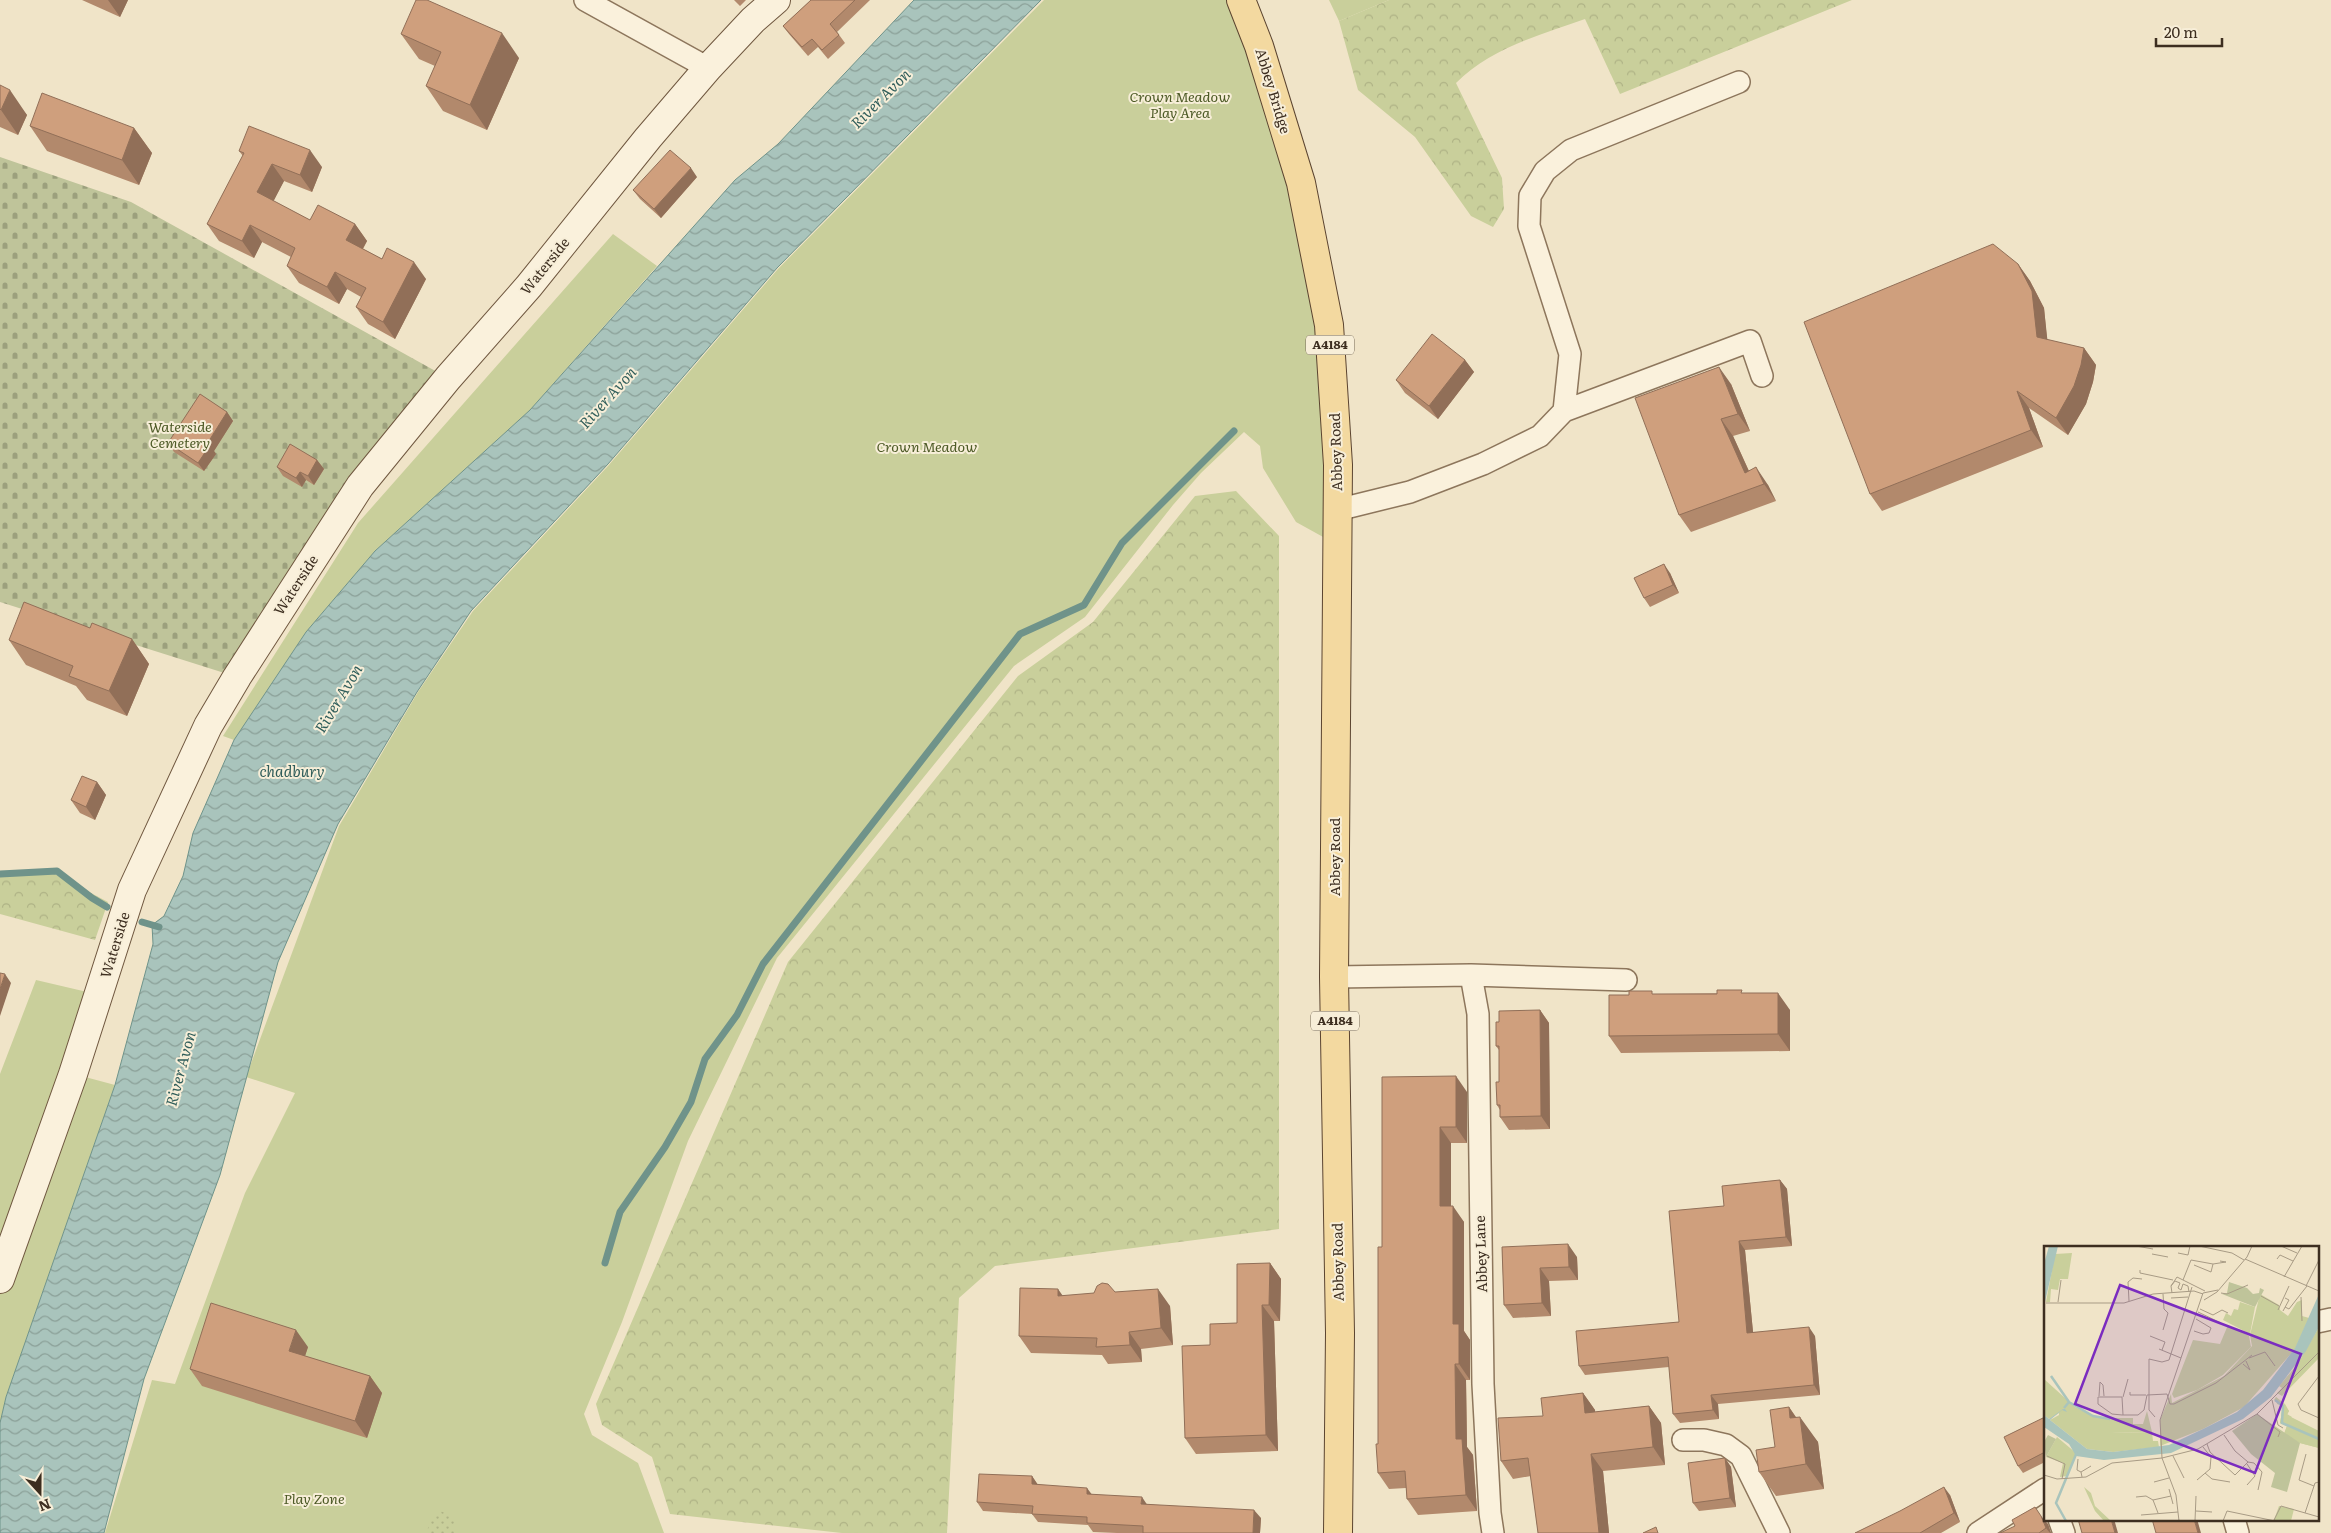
<svg xmlns="http://www.w3.org/2000/svg" width="2331" height="1533" font-family="Literata,serif">
  <style>
    .green { fill: #c9cf9b }
    .forest { fill: url(#forest-crowns) }
    .cemetery { fill: url(#cemetery-stones) }
    .garden { fill: url(#garden-dots) }
    .water { fill: url(#water-waves); stroke: #6f938a }
    .lines { fill: none; stroke-linecap: round; stroke-linejoin: round }
    .stream { stroke: #6f938a; stroke-width: 7 }
    .street-casing { stroke: #8d765c; stroke-width: 24 }
    .secondary-casing { stroke: #6f573f; stroke-width: 30 }
    .primary-casing { stroke: #5b4430; stroke-width: 30 }
    .street { stroke: #faf1dc; stroke-width: 21 }
    .secondary { stroke: #faf1dc; stroke-width: 28 }
    .primary { stroke: #f3d9a0; stroke-width: 28 }
    .wall { fill: #b2896c }
    .shaded-wall { fill: #916f58 }
    .building { fill: #cf9f7d; stroke: #916f58 }
    .labels { text-anchor: middle; stroke-width: 4; stroke-linejoin: round; paint-order: stroke }
    .shield { fill: #f7eed8; stroke: #756857; stroke-width: 1 }
    .shield-label { font-size: 12px; font-weight: bold; fill: #3d2e20 }
    .street-label { font-size: 14px; fill: #3d2e20; stroke: #f7eed8 }
    .park-label { font-size: 14px; font-style: italic; fill: #4d5a26; stroke: #f7eed8 }
    .water-label { font-size: 15px; font-style: italic; fill: #2f5d5a; stroke: #f7eed8 }
    .inset-river { fill: none; stroke: #a9c4bc; stroke-width: 2.5 }
    .inset-road { fill: none; stroke: #a89b85; stroke-width: 1 }
    .view { fill: #7b2cbf; fill-opacity: 0.15; stroke: #7b2cbf; stroke-width: 2.5 }
    .inset-edge { fill: none; stroke: #3d2e20; stroke-width: 2.5 }
  </style>
  <defs>
    <pattern id="forest-crowns" width="20" height="18" patternUnits="userSpaceOnUse" patternTransform="scale(1.25)"><rect width="20" height="18" fill="#c9cf9b"/><path d="M2 6a3 3 0 1 1 6 0M12 15a3 3 0 1 1 6 0" fill="none" stroke="#aeb285"/></pattern>
    <pattern id="cemetery-stones" width="16" height="16" patternUnits="userSpaceOnUse" patternTransform="scale(1.25)"><rect width="16" height="16" fill="#bfc49a"/><path d="M2 7V4a2 2 0 0 1 4 0v3zM10 15v-3a2 2 0 0 1 4 0v3z" fill="#9ca07d"/></pattern>
    <pattern id="garden-dots" width="8" height="8" patternUnits="userSpaceOnUse" patternTransform="scale(1.25)"><rect width="8" height="8" fill="#c9cf9b"/><path d="M2 2h.1M6 6h.1" fill="none" stroke="#aeb285" stroke-width="1.8" stroke-linecap="round"/></pattern>
    <pattern id="water-waves" width="16" height="10" patternUnits="userSpaceOnUse" patternTransform="scale(1.25)"><rect width="16" height="10" fill="#a9c4bc"/><path d="M0 5q4-4 8 0t8 0" fill="none" stroke="#8ba098"/></pattern>
  </defs>
  <rect width="100%" height="100%" fill="#f0e4c8"/>
  <!-- green -->
  <path class="green" d="M1044 0H1239L1250 22 1326 348 1334 543 1296 522 1263 468 1260 446 1244 432 1201 473 1173 505 1085 617 1014 666 777 958 688 1141 622 1322 584 1414 592 1435 638 1463 664 1533H105L152 1380 175 1384 245 1193 295 1093 246 1077 339 826 418 692 473 611 608 466 778 269Z
    M1329 0H1389L1339 21Z
    M613 234 657 266 530 410 375 551 306 632 234 740 223 736 358 523Z
    M36 980 100 995 74 1074 115 1085 6 1397 0 1423V1074Z"/>
  <!-- forest -->
  <path class="forest" d="M1389 0H1852L1620 94 1585 19C1540 35 1490 48 1456 83L1502 178 1504 209 1493 227 1471 216 1415 137 1358 90 1339 21Z
    M1236 491 1279 536V1229L995 1266 959 1298 947 1533H842L670 1514 652 1457 602 1425 596 1404 788 962 1018 676 1093 622 1195 496Z
    M0 871 55 874 108 902 95 940 0 914Z"/>
  <!-- cemetery -->
  <path class="cemetery" d="M0 157 131 202 448 378 237 677 0 602Z"/>
  <!-- garden -->
  <path class="garden" d="M436 1509 456 1518 454 1533H426Z"/>
  <!-- water -->
  <path class="water" d="M914 0H1041L777 268 608 464 471 611 417 692 338 824 278 962 220 1175 144 1379 104 1533H0V1423L6 1397 115 1085 153 944 152 925 164 916 183 876 193 833 234 740 306 632 375 551 530 410 735 180 778 144Z"/>
  <g class="lines">
    <!-- stream -->
    <path class="stream" d="M0 874 57 871 92 898 107 907
      M142 922 159 927
      M605 1263 620 1212 665 1147 691 1102 705 1059 737 1015 763 964 1020 634 1084 605 1122 543 1234 431"/>
    <defs>
      <path id="street" d="M585 0 708 68
        M1564 411 1750 341 1762 376
        M1337 510 1410 492 1483 464 1540 436 1564 411 1570 354 1529 226 1530 196 1545 171 1571 150 1739 82
        M1471 975 1478 1014 1483 1384 1490 1513 1493 1533
        M1334 977 1471 975 1626 980
        M2317 1322 2331 1319
        M1683 1440H1704L1726 1445 1741 1456 1779 1533
        M2059 1519 2064 1533
        M2234 1519 2238 1533
        M1978 1533 2045 1489"/>
      <path id="secondary" d="M0 1279 73 1074 132 890 208 726 237 677 360 486 448 378 529 286 648 138 708 68 753 20 776 0"/>
      <path id="primary" d="M1241 0 1259 46 1301 183 1329 325 1338 465 1334 977 1340 1333 1338 1533"/>
    </defs>
    <!-- street casing -->
    <use href="#street" class="street-casing"/>
    <!-- secondary casing -->
    <use href="#secondary" class="secondary-casing"/>
    <!-- primary casing -->
    <use href="#primary" class="primary-casing"/>
    <!-- street -->
    <use href="#street" class="street"/>
    <!-- secondary -->
    <use href="#secondary" class="secondary"/>
    <!-- primary -->
    <use href="#primary" class="primary"/>
  </g>
  <!-- wall -->
  <path class="wall" d="M82 0H128L120 17Z
    M734 0H746L740 6Z
    M811 0H870L837 32 845 43 828 59 818 47 808 56 789 34 783 26Z
    M401 34 519 58 487 130 443 111 426 86 435 66 419 59Z
    M0 85 27 115 18 135 0 127Z
    M30 126 134 128 152 153 139 185 47 151Z
    M239 151 322 167 312 192 284 181 273 201 310 220 355 224 367 241 363 249 382 259 426 279 395 339 368 324 356 307 361 297 347 289 339 304 299 283 287 266 291 257 262 242 254 258 219 241 207 224 243 156Z
    M697 177 661 218 640 199 633 190Z
    M2018 264 2030 281 2044 308 2047 340 2084 348 2096 365 2093 382 2086 404 2068 435 2029 408 2043 447 1882 511 1870 494Z
    M1465 360 1474 372 1438 419 1405 393 1396 380Z
    M1731 384 1750 431 1733 436 1749 471 1768 485 1776 501 1691 532 1679 515Z
    M227 412 233 421 214 451 216 454 204 471 174 452 168 443Z
    M317 460 324 469 314 485 306 480 302 487 283 476 277 467Z
    M1670 573 1679 593 1650 607 1644 598Z
    M90 628 132 639 149 664 127 716 87 700 76 686 26 665 9 640Z
    M97 782 106 795 95 820 80 813 71 800Z
    M1744 993 1790 1010V1051L1621 1053 1609 1036 1655 994Z
    M1540 1010 1549 1023 1550 1129 1509 1130 1500 1117V1110L1497 1105 1499 1082V1050L1496 1046 1499 1022Z
    M1382 1077 1467 1092V1143H1451V1206L1464 1222V1331L1470 1340V1380H1466L1467 1447 1473 1455 1477 1511 1418 1515 1407 1499 1406 1488 1389 1489 1378 1473 1382 1247Z
    M1780 1180 1787 1189 1792 1246 1745 1250 1753 1332 1815 1336 1820 1395 1718 1404 1719 1419 1680 1423 1673 1414 1669 1367 1585 1375 1579 1366 1679 1322 1724 1206Z
    M1502 1247 1577 1257 1578 1280 1549 1281 1551 1316 1513 1318 1504 1305Z
    M1270 1263 1281 1279 1280 1321H1274L1278 1451 1196 1454 1185 1438 1210 1345 1237 1323Z
    M1115 1292 1170 1306 1173 1345 1141 1349 1142 1362 1108 1364 1102 1355 1031 1353 1019 1336 1063 1296Z
    M308 1347 305 1356 370 1376 382 1393 367 1438 202 1386 190 1369Z
    M1583 1393 1595 1410V1412L1649 1406 1661 1423 1665 1465 1603 1471 1609 1533H1538L1531 1476 1513 1479 1501 1461 1543 1416Z
    M1789 1407 1796 1417 1818 1442 1824 1489 1776 1496 1759 1472 1775 1447Z
    M2045 1417V1462L2023 1473 2018 1466Z
    M1725 1458 1731 1467 1736 1507 1699 1511 1693 1503Z
    M1032 1476 1038 1485 1147 1504 1261 1518 1260 1533H1117L1093 1532 1088 1525 1038 1522 1032 1514 983 1511 977 1502Z
    M1950 1495 1960 1522 1941 1533H1855Z
    M2048 1524 2051 1533H2000Z"/>
  <!-- shaded-wall -->
  <path class="shaded-wall" d="M108 0H128L120 17Z
    M502 33 519 58 487 130 470 105Z
    M10 90 27 115 18 135 1 110Z
    M134 128 152 153 139 185 122 160Z
    M310 150 322 167 312 192 300 175Z
    M272 164 284 181 269 210 257 192Z
    M691 168 697 177 661 218 654 209Z
    M355 224 367 241 358 257 346 240Z
    M250 225 262 242 254 258 242 241Z
    M414 262 426 279 395 339 383 322Z
    M2018 264 2030 281 2044 308 2049 355 2037 337Z
    M335 272 347 289 339 304 327 287Z
    M2084 348 2096 365 2093 382 2086 404 2068 435 2056 418Z
    M1465 360 1474 372 1438 419 1429 406Z
    M1719 367 1731 384 1750 431 1738 414Z
    M2017 391 2029 408 2043 447 2031 430Z
    M227 412 233 421 214 451 216 454 204 471 198 463 207 444Z
    M1721 419 1733 436 1756 487 1745 473Z
    M317 460 324 469 314 485 308 476Z
    M1756 467 1768 485 1776 501 1764 484Z
    M300 472 306 480 302 487 296 478Z
    M1664 564 1670 573 1679 593 1673 585Z
    M132 639 149 664 127 716 109 691Z
    M97 782 106 795 95 820 86 807Z
    M5 974 11 983 0 1016V989Z
    M1778 993 1790 1010V1051L1778 1034Z
    M1540 1010 1549 1023 1550 1129 1541 1116Z
    M1456 1076 1467 1092V1143L1456 1127Z
    M1440 1127 1451 1143V1222L1440 1206Z
    M1780 1180 1787 1189 1792 1246 1786 1237Z
    M1453 1206 1464 1222V1331L1470 1340V1380L1459 1364 1453 1324Z
    M1739 1241 1745 1250 1754 1342 1747 1333Z
    M1568 1244 1577 1257 1578 1280 1569 1267Z
    M1270 1263 1281 1279 1280 1321 1269 1305Z
    M1540 1268 1549 1281 1551 1316 1542 1303Z
    M1058 1289 1070 1306 1058 1296Z
    M1158 1289 1170 1306 1173 1345 1161 1328Z
    M1262 1305 1274 1321 1278 1451 1266 1435Z
    M1809 1327 1815 1336 1820 1395 1814 1385Z
    M296 1330 308 1347 301 1368 289 1351Z
    M1129 1332 1141 1349 1142 1362 1130 1345Z
    M1455 1364 1466 1380 1467 1447 1473 1455 1477 1511 1466 1495 1456 1439Z
    M370 1376 382 1393 367 1438 355 1421Z
    M1583 1393 1595 1410 1597 1430 1585 1413Z
    M1711 1395 1718 1404 1719 1419 1713 1410Z
    M1649 1406 1661 1423 1665 1465 1653 1447Z
    M1789 1407 1801 1425 1800 1417 1818 1442 1824 1489 1806 1464 1790 1418Z
    M1591 1454 1603 1471 1609 1533H1599Z
    M1725 1458 1731 1467 1736 1507 1730 1498Z
    M1032 1476 1038 1485 1032 1484Z
    M1944 1487 1950 1495 1960 1522 1954 1513Z
    M1087 1488 1093 1496 1087 1494Z
    M1142 1497 1148 1506 1141 1504Z
    M1254 1510 1261 1518 1260 1533H1253Z
    M2041 1516 2048 1524 2051 1533H2050L2046 1528Z
    M2111 1519H2114L2118 1533H2115Z
    M2194 1519H2197L2201 1533H2198Z"/>
  <!-- building -->
  <path class="building" d="M416 0H427L502 33 470 105 426 86 441 52 401 34Z
    M811 0H855L830 24 839 35 822 50 812 39 802 47 783 26Z
    M0 85 10 90 1 110 0 109Z
    M42 93 134 128 122 160 30 126Z
    M249 126 310 150 300 175 272 164 257 192 310 220 318 205 355 224 346 240 382 259 387 248 414 262 383 322 356 307 366 288 335 272 327 287 287 266 295 248 250 225 242 241 207 224 244 153 239 151Z
    M670 150 691 168 654 209 633 190Z
    M1993 244 2018 264 2032 291 2037 337 2084 348 2081 365 2074 386 2056 418 2017 391 2031 430 1870 494 1804 322Z
    M1432 334 1465 360 1429 406 1396 380Z
    M1719 367 1738 414 1721 419 1745 473 1756 467 1764 484 1679 515 1635 398Z
    M200 394 227 412 207 444 210 445 198 463 168 443Z
    M290 444 317 460 308 476 300 472 296 478 277 467Z
    M1664 564 1673 585 1644 598 1634 578Z
    M24 602 90 628 92 623 132 639 109 691 69 676 73 666 9 640Z
    M82 776 97 782 86 807 71 800Z
    M0 973 5 974 0 989Z
    M1717 990H1742L1741 993H1778V1034L1609 1036V995H1629V991H1652V994H1717Z
    M1540 1010 1541 1116 1500 1117V1105H1497L1496 1082H1499V1046H1496V1022H1499V1011Z
    M1456 1076V1127H1440V1206H1453V1324H1459V1364H1455L1456 1439H1462L1466 1495 1407 1499 1405 1471 1378 1473 1376 1444H1378V1247H1382V1077Z
    M1780 1180 1786 1237 1739 1241 1747 1333 1809 1327 1814 1385 1711 1395 1713 1410 1673 1414 1668 1357 1579 1366 1576 1331 1679 1322 1669 1211 1724 1206 1722 1186Z
    M1568 1244 1569 1267 1540 1268 1542 1303 1504 1305 1502 1247Z
    M1270 1263 1269 1305H1262L1266 1435 1185 1438 1182 1346 1210 1345V1324L1237 1323V1264Z
    M1102 1283 1108 1284 1115 1292 1158 1289 1161 1328 1129 1332 1130 1345 1096 1347 1097 1338 1019 1336 1020 1288 1058 1289V1296L1094 1293 1097 1286Z
    M211 1303 296 1330 289 1351 370 1376 355 1421 190 1369Z
    M1583 1393 1585 1413 1649 1406 1653 1447 1591 1454 1599 1533H1538L1528 1458 1501 1461 1498 1418 1543 1416 1541 1398Z
    M1789 1407 1790 1418 1800 1417 1806 1464 1759 1472 1756 1450 1775 1447 1770 1410Z
    M2045 1417V1452L2018 1466 2004 1437Z
    M1725 1458 1730 1498 1693 1503 1688 1463Z
    M979 1474 1032 1476V1484L1087 1488V1494L1142 1497 1141 1504 1254 1510 1253 1533H1143V1526L1087 1523V1517L1032 1514 1033 1506 977 1502Z
    M1944 1487 1954 1513 1920 1533H1855L1900 1511Z
    M2035 1507 2041 1516 2046 1528 2039 1533H2000L2015 1526 2012 1520Z
    M2078 1519H2111L2115 1533H2082Z
    M2152 1519H2194L2198 1533H2156Z
    M1656 1527 1658 1533H1643Z"/>
  <g class="labels">
    <!-- shield labels -->
    <g class="shield">
      <rect x="1306" y="335.5" width="48" height="19" rx="4"/>
      <rect x="1311" y="1011.5" width="48" height="19" rx="4"/>
    </g>
    <g class="shield-label">
      <text x="1330" y="349">A4184</text>
      <text x="1335" y="1025">A4184</text>
    </g>
    <!-- street labels -->
    <g class="street-label">
      <text transform="translate(1273 91) rotate(73)" y="5">Abbey Bridge</text>
      <text transform="translate(545 266) rotate(-51)" y="5">Waterside</text>
      <text transform="translate(1336 452) rotate(-92)" y="5">Abbey Road</text>
      <text transform="translate(296 585) rotate(-57)" y="5">Waterside</text>
      <text transform="translate(1335 857) rotate(-90)" y="5">Abbey Road</text>
      <text transform="translate(115 945) rotate(-73)" y="5">Waterside</text>
      <text transform="translate(1481 1254) rotate(-92)" y="5">Abbey Lane</text>
      <text transform="translate(1338 1262) rotate(-91)" y="5">Abbey Road</text>
    </g>
    <!-- park labels -->
    <g class="park-label">
      <text x="1180" y="102">Crown Meadow<tspan x="1180" dy="16">Play Area</tspan></text>
      <text x="180" y="432">Waterside<tspan x="180" dy="16">Cemetery</tspan></text>
      <text x="927" y="452">Crown Meadow</text>
      <text x="314" y="1504">Play Zone</text>
    </g>
    <!-- water labels -->
    <g class="water-label">
      <text transform="translate(881 99) rotate(-45)" y="5">River Avon</text>
      <text transform="translate(608 398) rotate(-48)" y="5">River Avon</text>
      <text transform="translate(339 699) rotate(-59)" y="5">River Avon</text>
      <text x="292" y="777">chadbury</text>
      <text transform="translate(181 1069) rotate(-75)" y="5">River Avon</text>
    </g>
  </g>
  <!-- overview -->
  <g transform="translate(2044 1246)">
    <rect width="275" height="275" fill="#f0e4c8"/>
    <path d="M28 7 24 33H16L14 44 7 43 6 56H2L11 8ZM216 48 235 59 236 64 244 70 253 56 258 54V70L265 72 251 103 200 161 159 183 116 200V174L127 148 128 157 180 130 208 100 206 89ZM275 81V112L238 150 233 147 238 142 235 140 253 119ZM0 133 31 161 49 170 67 172V187L108 186 109 195H114L115 201 69 206 43 203 6 174 15 169V167L5 173 0 169ZM232 151 241 158 245 165 243 169 275 185V202L256 197 240 188 243 180 236 177 239 160 233 158ZM13 191 32 207 23 230 16 231 19 217 2 211ZM235 260 250 263 247 275 230 274Z" fill="#c9cf9b"/>
    <path d="M184 79 205 90 207 101 179 129 153 144 130 152 128 148 149 94 176 98ZM232 151 245 165 243 168 248 171 243 176 246 180 257 190 275 194V202L256 197 240 188 243 180 236 177 239 160 230 154ZM103 165 108 186 67 187V172H89V178H99ZM40 241 47 247 51 260 67 275H60L51 265Z" fill="#c9cf9b"/>
    <path d="M185 36 203 42 209 48 215 47 216 42 220 44 211 61 178 48 183 47ZM213 168 256 197 243 246 227 241 231 227 207 208 188 185ZM4 189 12 193 2 211 0 196Z" fill="#bfc49a"/>
    <path d="M196 56 211 61 206 88 179 74 182 67 187 70 190 63 194 64Z" fill="#c9cf9b"/>
    <path d="M5 0H14L0 60V18ZM275 48V81L262 105 227 151 199 173 127 207 60 214 32 210 25 198 0 181V169L5 173 19 163H21L23 166 18 164 6 174 43 203 69 206 125 199 159 183 193 166 219 144 251 102Z" fill="#a9c4bc"/>
    <path class="inset-river" d="M7 130 25 156M231 154 239 160 238 177 275 193M20 162 25 156 49 170 66 173M22 275 12 257 33 206"/>
    <path class="inset-road" d="M92 0 109 3M155 0 188 7 200 14M237 0 253 7M134 7 144 9 146 0M108 8 124 11M201 13 275 45M233 13 236 9 249 15M150 19 167 26 169 18M96 24V27L129 34M240 31 258 0M139 34 147 14 169 18 182 16 176 15M127 40 131 35 136 37 134 42 137 44 139 38 144 40 145 46M262 40 275 14M128 47 127 40 133 31 161 45M177 47 183 48 204 39M119 48 120 63 124 67 119 84M217 50 235 60M257 51 258 75M127 52 144 51M160 54 173 46 203 11 208 0M85 55 84 36 89 32 98 33M14 56 17 34M2 57H80L109 48 150 45 159 48M241 61 245 63 263 40M156 63 169 69 178 64 184 67M234 64 245 40M239 65 245 54 241 52M154 66 177 77M150 85 159 88 165 87 167 82 152 73M106 90 121 96 118 104M115 103 137 112M205 112 221 106 231 120M199 118 206 124 202 115M275 130 254 158 257 164 275 172M86 146V149H102M55 150 56 136 59 139 60 150M79 151 84 133M228 154 234 179 239 182M213 168 236 186 234 191M79 169 78 151H54V158L68 168 78 169H94L100 164 103 149 123 148 126 158H130L172 137 208 109M111 171 105 164V113L118 116 125 114 148 41M163 198 166 206 191 229 204 216 191 205 180 189M262 208 255 234 270 240M3 210 21 218 18 233M129 210 140 232M34 213 33 224 37 226M204 216 210 217 218 226 214 244M203 218 211 230 203 239M161 227 168 233 186 236M0 229 13 233 42 231 68 217 118 212 154 203 213 168 275 106M38 231 37 226 47 220M153 234 166 223 167 211 159 201M110 236 125 232M125 243 129 258M92 251 102 250 109 254 114 267M109 254 127 250M152 265 168 266M261 267 271 237 275 236M97 269 134 266M230 274 237 260 275 271M135 275 132 249 118 212 116 174 159 47 174 44M151 275 152 250M179 275 183 265 231 275"/>
    <path class="view" d="M76 39 257 108 211 227 31 158Z"/>
    <rect width="275" height="275" class="inset-edge"/>
  </g>
  <!-- north arrow -->
  <g transform="translate(40 1493) rotate(159)" stroke="#f7eed8" stroke-width="4" paint-order="stroke">
  <path d="M0-4L9 19L0 12L-9 19Z" fill="#3d2e20"/>
  <text y="-8" font-size="14" font-weight="bold" text-anchor="middle" fill="#3d2e20">N</text>
  </g>
  <!-- scale -->
  <path d="M2156 38v8h66v-8" fill="none" stroke="#3d2e20" stroke-width="2.5"/>
  <text x="2164" y="38" font-size="15" fill="#3d2e20" stroke="#f7eed8" stroke-width="4" paint-order="stroke">20 m</text>
</svg>
